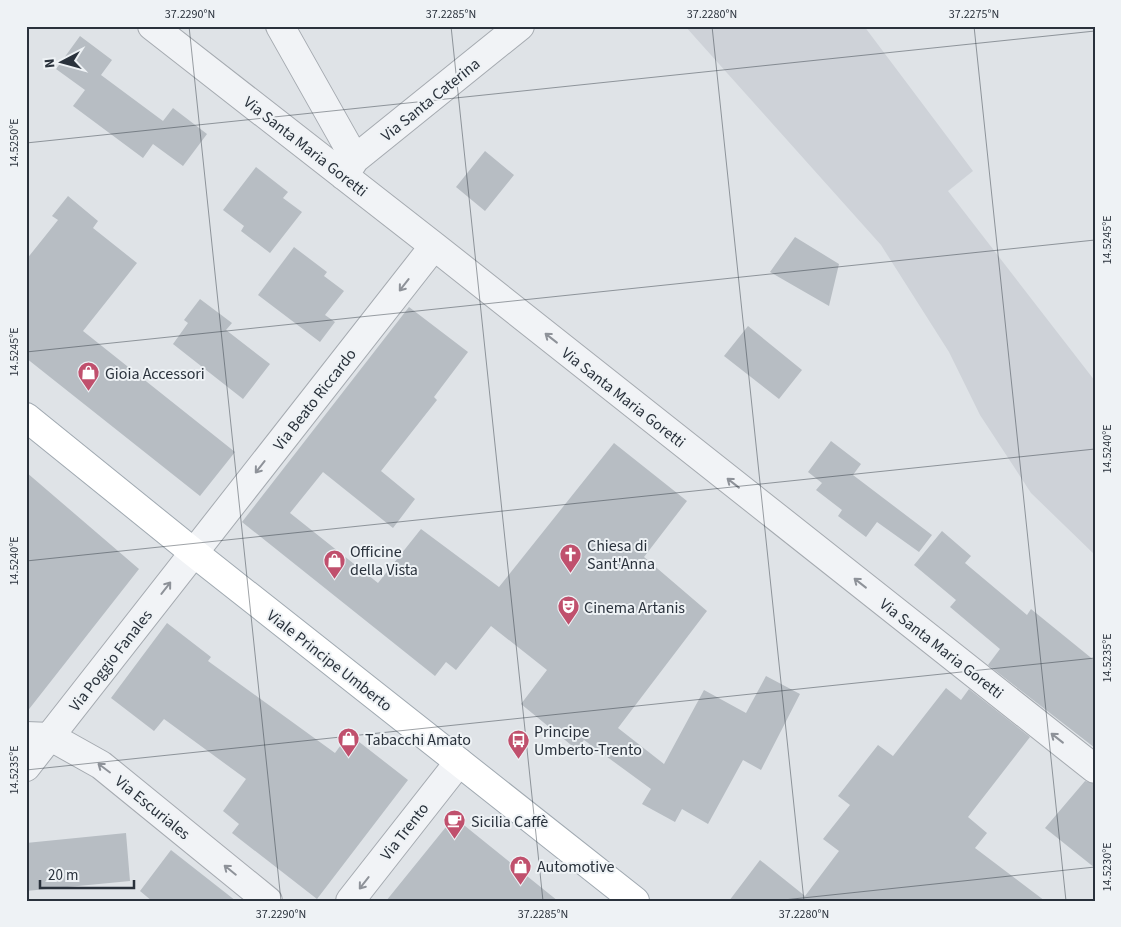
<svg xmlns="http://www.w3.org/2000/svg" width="1121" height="927" font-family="'Source Sans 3',sans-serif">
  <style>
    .built { fill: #ced2d8 }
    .building { fill: #b7bdc3 }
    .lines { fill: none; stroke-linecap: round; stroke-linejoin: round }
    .minor-casing { stroke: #a5aab0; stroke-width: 30 }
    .major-casing { stroke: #a0a9b1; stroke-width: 30 }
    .minor { stroke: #f1f3f6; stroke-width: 28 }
    .major { stroke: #fff; stroke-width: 28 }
    .oneway { stroke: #8e9299 }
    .ticks { fill: none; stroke: #2a323c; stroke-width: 1; stroke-opacity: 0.45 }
    .labels { text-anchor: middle; stroke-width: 4; stroke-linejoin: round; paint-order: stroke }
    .street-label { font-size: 16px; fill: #2a323c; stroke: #eef2f5 }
    .poi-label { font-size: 16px; fill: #2a323c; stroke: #eef2f5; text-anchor: start }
    .neatline { fill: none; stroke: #2a323c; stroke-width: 2 }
    .ticks-label { font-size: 12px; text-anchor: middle; fill: #2a323c }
  </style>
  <rect width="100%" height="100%" fill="#dfe3e7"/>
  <!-- built -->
  <path class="built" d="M685 26H864L973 171 948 191 1095 381V555L1031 493 980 415 949 352 881 245Z"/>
  <!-- building -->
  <path class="building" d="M80 36 112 60 101 75 163 121 173 108 207 134 183 166 153 144 143 158 73 106 85 90 56 69Z
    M485 151 514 175 485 211 456 187Z
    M256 167 288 192 283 198 302 212 270 253 241 231 244 226 223 210Z
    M68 196 98 221 93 228 137 263 83 331 235 452 200 496 26 358V260L58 220 52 216Z
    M795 237 839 264 829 306 770 272Z
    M294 247 327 272 324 276 344 291 325 315 335 322 320 342 258 295Z
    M200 299 232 323 226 330 270 364 243 399 173 344 188 323 184 320Z
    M409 307 468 352 434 397 437 400 381 471 415 499 393 528 323 472 290 513 378 583 421 529 499 587 614 443 687 501 644 557 707 611 618 728 664 764 704 690 746 713 766 676 800 694 761 770 743 760 708 824 682 809 675 822 642 804 651 789 584 740 576 749 521 704 547 670 491 626 456 670 446 662 435 676 242 522Z
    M748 326 802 370 779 399 724 356Z
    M831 441 861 464 853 475 932 535 919 552 877 522 866 537 838 516 842 510 816 490 822 483 808 472Z
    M26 472 139 569 26 713Z
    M942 531 971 556 965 563 1027 615 1031 609 1095 661V748L988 665 1000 649 950 607 956 600 914 565Z
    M167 623 211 657 208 661 335 753 349 734 408 780 317 899 232 833 239 824 223 811 246 779 164 719 154 731 111 698Z
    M946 688 961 700 969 689 1030 737 968 817 987 833 975 848 1045 901H729L760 860 805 896 839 851 823 839 850 805 838 796 878 745 893 756Z
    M1085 781 1095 784V868L1045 828Z
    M454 817 470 830 558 901H386Z
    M126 833 130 881 26 891V843Z
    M171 850 236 901H152L140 891Z"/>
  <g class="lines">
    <defs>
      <path id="minor" d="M152 26 434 246 1095 769
        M280 26 355 159
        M344 176 355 159 520 26
        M26 736 51 737 101 765 268 901
        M26 767 434 246
        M350 901 459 762"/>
      <path id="major" d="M26 417 193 552 635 901"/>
    </defs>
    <!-- minor casing -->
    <use href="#minor" class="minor-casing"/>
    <!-- major casing -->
    <use href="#major" class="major-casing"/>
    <!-- minor -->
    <use href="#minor" class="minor"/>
    <!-- major -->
    <use href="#major" class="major"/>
  </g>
  <!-- one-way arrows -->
  <defs><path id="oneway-shaft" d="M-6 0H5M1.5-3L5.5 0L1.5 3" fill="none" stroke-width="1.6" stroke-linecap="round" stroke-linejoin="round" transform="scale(1.25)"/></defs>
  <g class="oneway">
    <use href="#oneway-shaft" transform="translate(404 285) rotate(128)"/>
    <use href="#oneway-shaft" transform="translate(551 338) rotate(-142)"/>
    <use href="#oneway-shaft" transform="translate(260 467) rotate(128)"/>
    <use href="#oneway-shaft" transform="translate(733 483) rotate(-142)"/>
    <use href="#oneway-shaft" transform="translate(860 583) rotate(-142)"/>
    <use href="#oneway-shaft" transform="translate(166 588) rotate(-52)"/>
    <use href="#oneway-shaft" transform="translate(1057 738) rotate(-142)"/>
    <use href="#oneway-shaft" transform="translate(104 768) rotate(-143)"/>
    <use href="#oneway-shaft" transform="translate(230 870) rotate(-141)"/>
    <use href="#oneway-shaft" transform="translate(364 883) rotate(128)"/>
  </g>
  <!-- ticks -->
  <path class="ticks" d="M189 26 281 901M451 26 543 901M712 26 804 901M974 26 1066 901M26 143 1095 31M26 352 1095 240M26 561 1095 449M26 770 1095 658M774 901 1095 867"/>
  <!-- icons -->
  <defs>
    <symbol id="shop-pin" viewBox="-11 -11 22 30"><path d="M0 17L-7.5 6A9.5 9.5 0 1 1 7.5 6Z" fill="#c0506d" stroke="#eef2f5"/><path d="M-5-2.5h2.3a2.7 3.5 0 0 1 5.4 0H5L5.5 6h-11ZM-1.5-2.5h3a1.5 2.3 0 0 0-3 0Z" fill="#fff"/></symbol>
    <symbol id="church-pin" viewBox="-11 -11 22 30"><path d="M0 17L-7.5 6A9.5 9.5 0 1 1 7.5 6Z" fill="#c0506d" stroke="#eef2f5"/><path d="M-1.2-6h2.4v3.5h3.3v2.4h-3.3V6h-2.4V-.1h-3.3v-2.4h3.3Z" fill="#fff"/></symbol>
    <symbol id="theatre-pin" viewBox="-11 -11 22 30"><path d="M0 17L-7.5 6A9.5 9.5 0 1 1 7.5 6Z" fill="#c0506d" stroke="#eef2f5"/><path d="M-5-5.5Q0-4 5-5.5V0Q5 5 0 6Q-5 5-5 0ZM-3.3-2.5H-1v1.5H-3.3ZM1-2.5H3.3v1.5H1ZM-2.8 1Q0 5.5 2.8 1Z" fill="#fff"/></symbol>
    <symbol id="bus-pin" viewBox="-11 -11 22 30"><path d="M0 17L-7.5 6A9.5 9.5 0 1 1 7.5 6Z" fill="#c0506d" stroke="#eef2f5"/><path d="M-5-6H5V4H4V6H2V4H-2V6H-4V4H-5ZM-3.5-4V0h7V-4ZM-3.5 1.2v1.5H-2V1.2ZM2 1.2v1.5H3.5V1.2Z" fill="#fff"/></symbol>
    <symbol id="cafe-pin" viewBox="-11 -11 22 30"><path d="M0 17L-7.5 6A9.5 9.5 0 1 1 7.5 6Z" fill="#c0506d" stroke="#eef2f5"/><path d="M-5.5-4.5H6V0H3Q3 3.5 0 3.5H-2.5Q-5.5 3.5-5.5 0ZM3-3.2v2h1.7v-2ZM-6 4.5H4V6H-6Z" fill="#fff"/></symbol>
  </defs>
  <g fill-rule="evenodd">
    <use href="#shop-pin" x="76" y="360" width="25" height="34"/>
    <use href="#church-pin" x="558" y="542" width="25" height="34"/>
    <use href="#shop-pin" x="322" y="548" width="25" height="34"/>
    <use href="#theatre-pin" x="556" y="594" width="25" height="34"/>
    <use href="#shop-pin" x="336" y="726" width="25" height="34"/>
    <use href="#bus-pin" x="506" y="728" width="25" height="34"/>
    <use href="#cafe-pin" x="442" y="808" width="25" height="34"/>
    <use href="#shop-pin" x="508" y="854" width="25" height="34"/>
  </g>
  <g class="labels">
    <!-- street labels -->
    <g class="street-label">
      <text transform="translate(430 99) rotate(-39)" y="6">Via Santa Caterina</text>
      <text transform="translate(306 146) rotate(38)" y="6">Via Santa Maria Goretti</text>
      <text transform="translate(624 397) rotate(38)" y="6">Via Santa Maria Goretti</text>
      <text transform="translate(314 399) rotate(-52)" y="6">Via Beato Riccardo</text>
      <text transform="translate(942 648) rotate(38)" y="6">Via Santa Maria Goretti</text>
      <text transform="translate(110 660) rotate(-52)" y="6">Via Poggio Fanales</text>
      <text transform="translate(330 660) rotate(38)" y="6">Viale Principe Umberto</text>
      <text transform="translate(153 807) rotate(39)" y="6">Via Escuriales</text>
      <text transform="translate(404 831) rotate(-52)" y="6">Via Trento</text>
    </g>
    <!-- poi labels -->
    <g class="poi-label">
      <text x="105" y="379">Gioia Accessori</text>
      <text x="587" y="551">Chiesa di<tspan x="587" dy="18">Sant'Anna</tspan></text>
      <text x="350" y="557">Officine<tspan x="350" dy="18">della Vista</tspan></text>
      <text x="584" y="613">Cinema Artanis</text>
      <text x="534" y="737">Principe<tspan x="534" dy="18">Umberto-Trento</tspan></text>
      <text x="365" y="745">Tabacchi Amato</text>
      <text x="471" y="827">Sicilia Caffè</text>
      <text x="537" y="872">Automotive</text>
    </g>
  </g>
  <!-- border -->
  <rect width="1121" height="927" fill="none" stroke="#eef2f5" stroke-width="55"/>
  <!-- north arrow -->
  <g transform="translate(62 62) rotate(264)" stroke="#eef2f5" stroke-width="4" paint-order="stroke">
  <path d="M0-4L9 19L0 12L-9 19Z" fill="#2a323c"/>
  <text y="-8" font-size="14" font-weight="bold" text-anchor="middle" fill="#2a323c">N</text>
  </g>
  <!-- scale -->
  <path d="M40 880v8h94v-8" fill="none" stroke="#2a323c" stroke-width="2.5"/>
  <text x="48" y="880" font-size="15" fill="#2a323c" stroke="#eef2f5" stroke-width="4" paint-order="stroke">20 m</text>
  <rect x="28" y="28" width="1066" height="872" class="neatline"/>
  <g class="ticks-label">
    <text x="190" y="18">37.2290°N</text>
    <text x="451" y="18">37.2285°N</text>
    <text x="712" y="18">37.2280°N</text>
    <text x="974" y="18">37.2275°N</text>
    <text transform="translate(14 143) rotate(-90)" y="4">14.5250°E</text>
    <text transform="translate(1107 240) rotate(-90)" y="4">14.5245°E</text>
    <text transform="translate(14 352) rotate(-90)" y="4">14.5245°E</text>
    <text transform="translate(1107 449) rotate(-90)" y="4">14.5240°E</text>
    <text transform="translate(14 561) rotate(-90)" y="4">14.5240°E</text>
    <text transform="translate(1107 658) rotate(-90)" y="4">14.5235°E</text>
    <text transform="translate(14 770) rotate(-90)" y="4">14.5235°E</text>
    <text transform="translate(1107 867) rotate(-90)" y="4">14.5230°E</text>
    <text x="281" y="918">37.2290°N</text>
    <text x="543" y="918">37.2285°N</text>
    <text x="804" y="918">37.2280°N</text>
  </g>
</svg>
